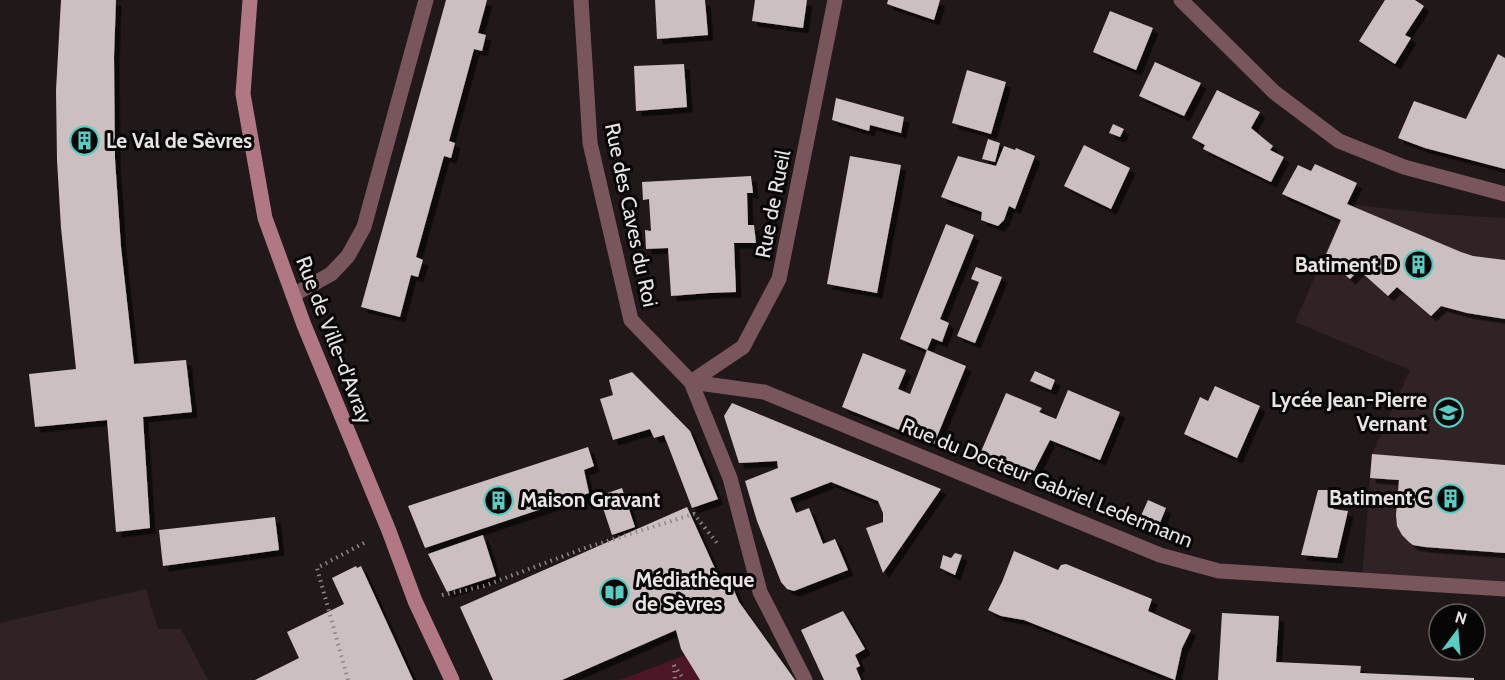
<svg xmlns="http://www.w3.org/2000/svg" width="1505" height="680" font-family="Cabin,sans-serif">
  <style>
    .built { fill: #312225 }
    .green { fill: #4b1724 }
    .building { fill: #cbbfc0; filter: url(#shadow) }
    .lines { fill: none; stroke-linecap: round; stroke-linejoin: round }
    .path { stroke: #8e8788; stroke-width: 4; stroke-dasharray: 1.5 4.5; stroke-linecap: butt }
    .service { stroke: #79565c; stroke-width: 15 }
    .pedestrian { stroke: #79565c; stroke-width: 15 }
    .minor { stroke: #79565c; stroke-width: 15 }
    .secondary { stroke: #af7882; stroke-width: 15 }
    .labels { text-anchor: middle; stroke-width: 6; stroke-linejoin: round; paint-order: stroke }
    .poi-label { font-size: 21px; font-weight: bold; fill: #e9e3e3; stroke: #080506; text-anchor: start }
    .street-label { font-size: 21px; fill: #e9e3e3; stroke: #080506 }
  </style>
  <defs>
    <filter id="shadow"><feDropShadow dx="5.5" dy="5.5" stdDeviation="0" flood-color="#0009"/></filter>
  </defs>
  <rect width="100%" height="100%" fill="#21181a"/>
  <!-- built -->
  <path class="built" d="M1347 204 1437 214 1505 218V589L1362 580 1372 454 1410 370 1295 322Z
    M146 589 158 629H181L208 680H0V623Z"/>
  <!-- green -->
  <path class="green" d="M685 655 700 680H620Z"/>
  <!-- building -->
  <path class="building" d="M61 0H116L114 57 115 159 121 247 134 364 186 360 192 412 143 417 150 528 116 532 107 420 35 427 29 374 76 369 61 228 57 160 56 90Z
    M446 0H487L478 33 486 35 482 51 474 49 449 141 455 143 451 158 444 156 416 257 423 260 418 277 411 275 400 317 361 307Z
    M655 0H705L708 35 657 39Z
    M755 0H807L803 28 752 21Z
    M888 0H940L934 20 887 4Z
    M1385 0H1415L1424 6 1405 35 1411 38 1395 64 1359 41Z
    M1110 11 1153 28 1136 70 1093 52Z
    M1498 54 1505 58V169L1425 148 1398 138 1414 101 1466 119Z
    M1155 62 1201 83 1184 116 1139 96Z
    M684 64 687 107 636 111 634 66Z
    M967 70 1006 82 991 134 952 123Z
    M1217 90 1260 112 1251 128 1273 146 1270 150 1284 157 1271 182 1203 149 1205 145 1192 138Z
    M836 98 904 117 901 133 870 125 869 131 832 120Z
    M1113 124 1124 129 1120 137 1109 133Z
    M988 139 1000 143 995 162 982 159Z
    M1084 145 1130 168 1111 209 1064 186Z
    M1004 146 1015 150 1016 148 1035 156 1015 209 1009 206 1004 220 998 226 981 220 982 212 941 197 958 156 996 166Z
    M850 156 901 165 877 293 827 284Z
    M1315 164 1357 183 1347 204 1461 252 1473 256 1505 260V319L1467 313 1441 306 1431 316 1397 287 1388 296 1359 270 1350 279 1325 257 1341 220 1282 194 1298 165 1311 171Z
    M751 176 753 193H747L748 225H754L756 243H734L736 292 709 293 671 296 668 248 646 249 645 230 651 231 649 199 643 200 642 182Z
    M946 224 974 235 940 319 949 323 942 342 932 338 927 350 900 339Z
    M976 267 1002 277 975 343 957 336 979 282 971 279Z
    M927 350 966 366 934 444 842 407 863 353 906 370 898 389 910 394Z
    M1035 371 1055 380 1051 390 1030 381Z
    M632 372 690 431 718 499 692 508 664 435 654 438 650 429 613 440 600 399 613 395 609 380Z
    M1215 386 1260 406 1237 458 1184 434 1200 397 1208 401Z
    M1068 390 1120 412 1100 460 1050 440 1033 473 1014 465 1009 474 977 461 1006 393 1042 408 1039 412 1056 419Z
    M732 403 941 489 883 573 866 528 883 522V513L878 501 831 482 790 498 796 513 809 508 823 544 835 539 848 570 794 591 787 589 781 582 757 521 745 481 778 468 777 461 739 463 724 416Z
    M588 447 594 466 584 470 589 493 425 548 408 506Z
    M1372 454 1505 465V553L1425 547 1413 545 1409 542 1402 535 1397 526 1396 515 1399 480 1370 478Z
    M622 488 635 527 612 535 599 496Z
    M1318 490H1338L1333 509 1348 511 1337 558 1301 555Z
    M1148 500 1166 508 1159 525 1140 518Z
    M687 507 721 582 729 579 739 602 795 680H700L681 649 676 630 562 680H493L460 607Z
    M275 517 279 550 163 566 159 530Z
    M483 535 496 576 447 592 428 554Z
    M1014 551 1058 570 1061 565 1066 564 1152 599 1148 611 1191 630 1182 648 1175 680 1024 620 1001 616 988 610 1002 582Z
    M955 553 962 555 955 575 940 568 943 555 951 558Z
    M356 566 357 568 361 566 413 680H255L299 658 287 632 344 604 332 578Z
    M843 611 865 649 855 655 860 666 856 668 861 680H824L801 630Z
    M1222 613 1279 616 1276 662 1361 666 1360 673 1474 678V680H1218Z"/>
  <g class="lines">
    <!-- path -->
    <path class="path" d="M442 595 484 586 585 548 694 514 717 543
      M674 665 684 680
      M674 665 675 680
      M348 680 317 568 364 543"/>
    <!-- service -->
    <path class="service" d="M293 295 331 274 348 256 364 227 426 0
      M691 382 730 478 760 592 781 633"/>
    <!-- pedestrian -->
    <path class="pedestrian" d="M781 633 805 680"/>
    <!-- minor -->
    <path class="minor" d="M581 0 590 143 631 320 691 382
      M1181 0 1274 92 1339 141 1404 167 1505 194
      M691 382 764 392 1160 555 1219 571 1505 589
      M691 382 743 347 779 279 835 0"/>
    <!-- secondary -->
    <path class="secondary" d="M250 0 243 94 265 218 304 325 389 531 415 601 452 680"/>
  </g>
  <!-- icons -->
  <defs>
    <symbol id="building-ring" viewBox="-11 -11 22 22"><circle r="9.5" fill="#080506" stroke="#56cec4" stroke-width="1.5"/><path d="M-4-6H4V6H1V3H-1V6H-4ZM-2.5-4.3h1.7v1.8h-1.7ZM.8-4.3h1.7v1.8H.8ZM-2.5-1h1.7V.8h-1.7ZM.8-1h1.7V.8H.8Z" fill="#56cec4"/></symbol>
    <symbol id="school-ring" viewBox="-11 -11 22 22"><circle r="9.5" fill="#080506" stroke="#56cec4" stroke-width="1.5"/><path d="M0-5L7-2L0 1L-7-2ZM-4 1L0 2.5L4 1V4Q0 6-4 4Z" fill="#56cec4"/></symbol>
    <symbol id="library-ring" viewBox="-11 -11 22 22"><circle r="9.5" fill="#080506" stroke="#56cec4" stroke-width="1.5"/><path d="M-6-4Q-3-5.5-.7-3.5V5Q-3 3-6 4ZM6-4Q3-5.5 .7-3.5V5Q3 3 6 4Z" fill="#56cec4"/></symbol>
  </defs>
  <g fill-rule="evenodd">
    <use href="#building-ring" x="68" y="124" width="33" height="33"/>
    <use href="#building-ring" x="1402" y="248" width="33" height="33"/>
    <use href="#school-ring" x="1432" y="396" width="33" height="33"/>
    <use href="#building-ring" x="1434" y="482" width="33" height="33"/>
    <use href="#building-ring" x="482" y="484" width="33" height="33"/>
    <use href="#library-ring" x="598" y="576" width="33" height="33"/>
  </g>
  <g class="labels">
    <!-- poi labels -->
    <g class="poi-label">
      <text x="106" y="148">Le Val de Sèvres</text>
      <text x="1398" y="272" text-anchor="end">Batiment D</text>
      <text x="1427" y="407" text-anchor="end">Lycée Jean-Pierre<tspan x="1427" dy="24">Vernant</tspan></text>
      <text x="1430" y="505" text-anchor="end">Batiment C</text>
      <text x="520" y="507">Maison Gravant</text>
      <text x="635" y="587">Médiathèque<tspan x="635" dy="24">de Sèvres</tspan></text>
    </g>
    <!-- street labels -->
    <g class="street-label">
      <text transform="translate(773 204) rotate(-79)" y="7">Rue de Rueil</text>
      <text transform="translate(631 215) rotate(78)" y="7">Rue des Caves du Roi</text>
      <text transform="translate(334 340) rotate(69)" y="7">Rue de Ville-d'Avray</text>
      <text transform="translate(1047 483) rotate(22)" y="7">Rue du Docteur Gabriel Ledermann</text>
    </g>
  </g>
  <!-- north arrow -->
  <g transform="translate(1457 632) rotate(16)"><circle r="28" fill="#080506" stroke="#625e5e" stroke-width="1.5"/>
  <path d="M0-4.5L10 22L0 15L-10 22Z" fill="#56cec4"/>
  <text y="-9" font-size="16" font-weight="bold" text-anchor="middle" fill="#e9e3e3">N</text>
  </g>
</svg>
